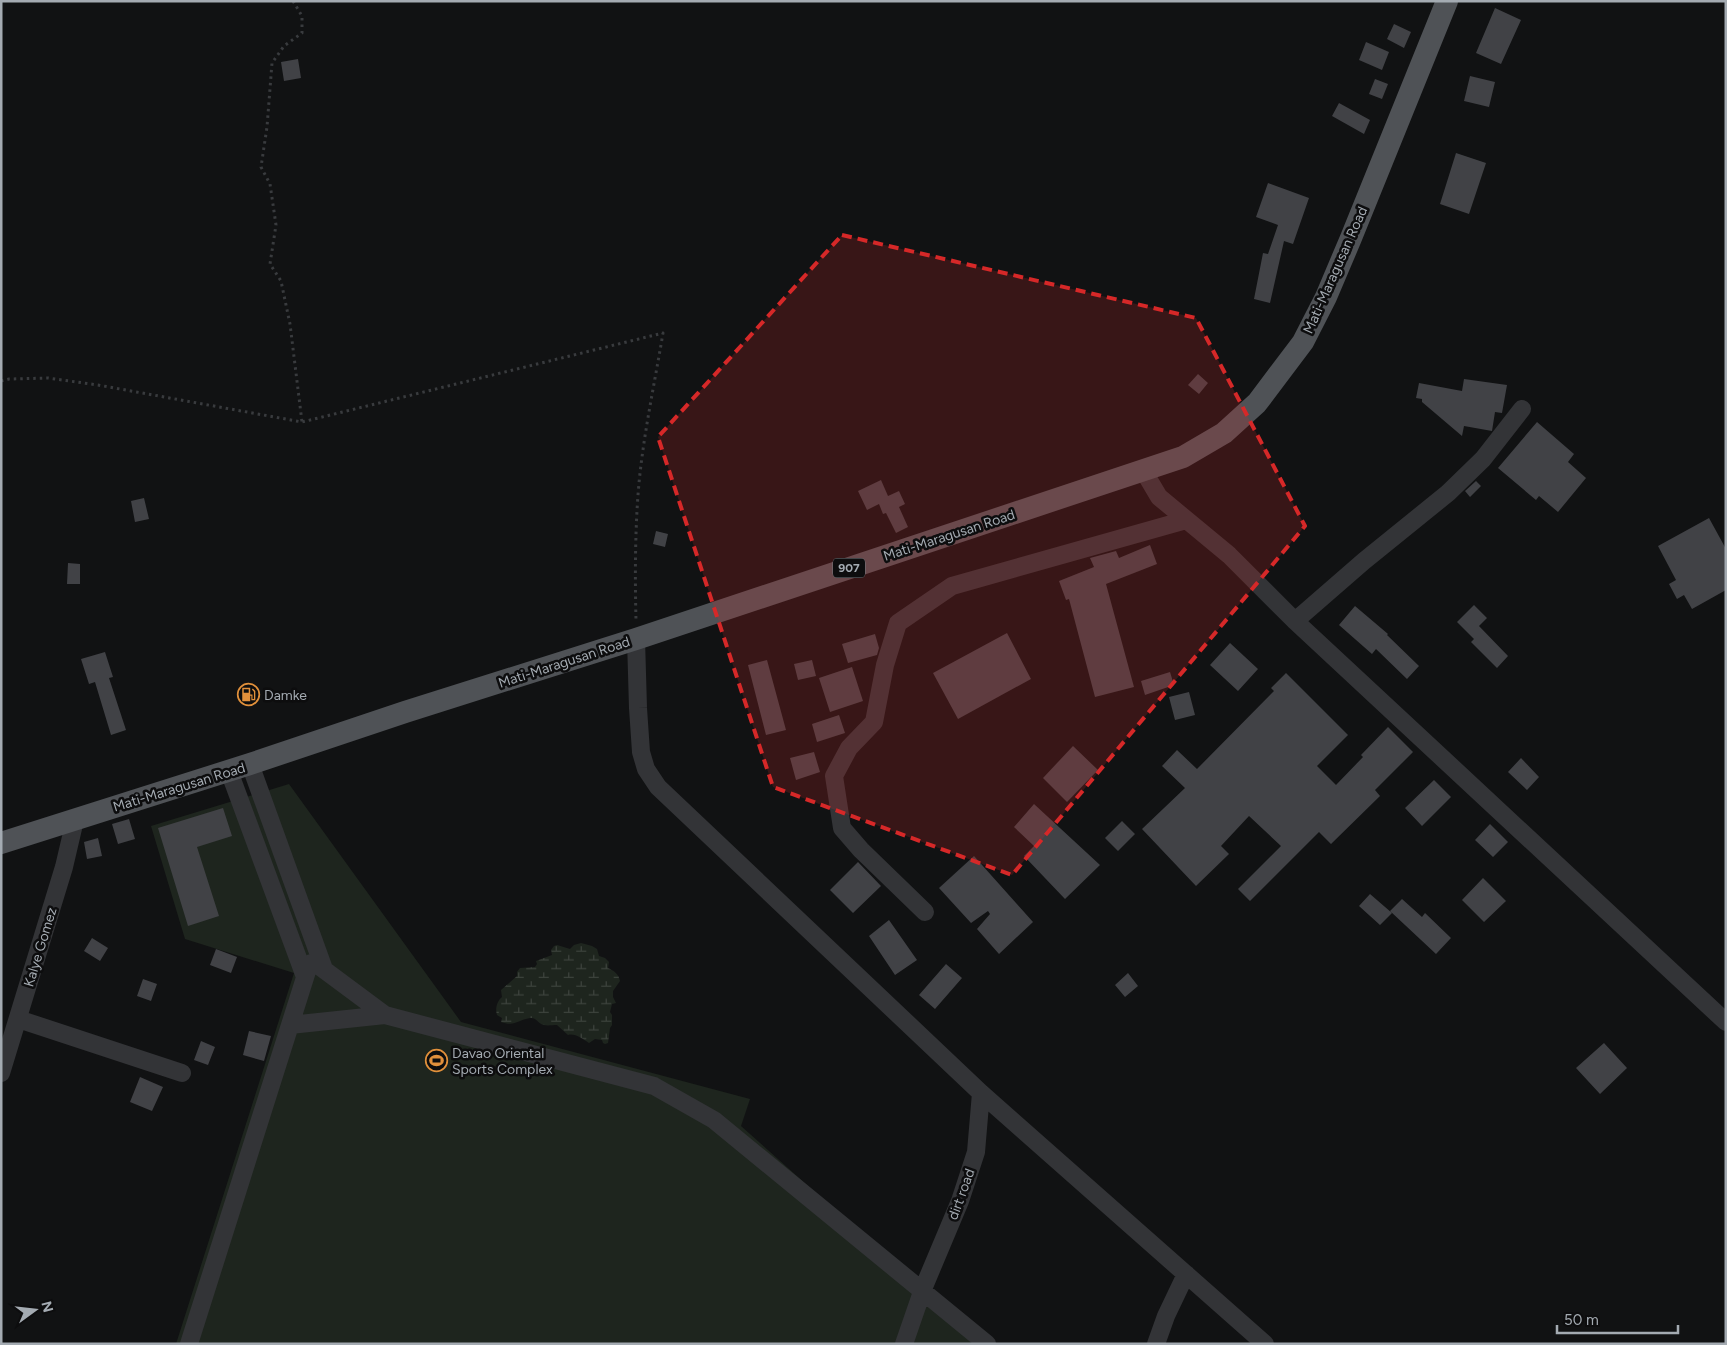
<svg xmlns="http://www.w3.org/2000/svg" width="1727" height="1345" font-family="Figtree,sans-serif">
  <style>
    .wetland { fill: url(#wetland-marsh) }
    .pitch { fill: #1e251e }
    .building { fill: #414246 }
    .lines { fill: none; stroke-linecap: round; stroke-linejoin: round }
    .path { stroke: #393b3e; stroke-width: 3; stroke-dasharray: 2.5 4; stroke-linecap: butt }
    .minor { stroke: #333437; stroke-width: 18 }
    .major { stroke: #4f5256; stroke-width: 22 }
    .marked { fill: #d62828; fill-opacity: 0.2; stroke: #d62828; stroke-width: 4; stroke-dasharray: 10 6; stroke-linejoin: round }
    .labels { text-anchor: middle; stroke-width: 5; stroke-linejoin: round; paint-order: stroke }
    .shield { fill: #0d0d0e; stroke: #777c81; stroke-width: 1 }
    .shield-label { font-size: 12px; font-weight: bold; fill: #a4abb2 }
    .street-label { font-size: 14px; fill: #a4abb2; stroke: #0d0d0e }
    .poi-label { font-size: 14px; fill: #a4abb2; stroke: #0d0d0e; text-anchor: start }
  </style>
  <defs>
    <pattern id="wetland-marsh" width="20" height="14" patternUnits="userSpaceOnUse" patternTransform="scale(1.25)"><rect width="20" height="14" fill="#1e251e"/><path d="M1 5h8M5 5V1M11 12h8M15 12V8" fill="none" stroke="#3c423c"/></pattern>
  </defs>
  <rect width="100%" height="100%" fill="#111213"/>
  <!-- wetland -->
  <path class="wetland" d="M581 943 592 946 597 949 599 956 605 958 609 962 608 968C614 971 618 973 620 981L613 991V997L616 1003 612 1004 610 1012 612 1015V1025L610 1028 608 1043 605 1044 603 1043 602 1040 595 1039 589 1043C583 1039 575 1033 568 1035L557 1025C552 1025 548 1026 544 1025 538 1024 537 1017 530 1018 517 1020 515 1027 501 1022L502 1018 497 1015C495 1009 497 1001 502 997L501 990 517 976V972L520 968 535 967 537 964 536 961 552 955 551 950 554 946 557 945 570 949 574 945Z"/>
  <!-- pitch -->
  <path class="pitch" d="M289 784 461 1022 750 1099 741 1126 923 1289 987 1344H176L294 973 185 939 151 826Z"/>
  <!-- building -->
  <path class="building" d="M1495 8 1521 20 1501 64 1476 53Z
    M1394 24 1411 32 1404 48 1387 39Z
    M1366 42 1389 52 1382 70 1359 60Z
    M298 59 301 78 284 81 281 62Z
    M1470 76 1495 82 1489 107 1464 101Z
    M1375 79 1388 84 1382 99 1369 94Z
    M1339 103 1370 120 1364 134 1332 116Z
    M1456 153 1486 163 1469 214 1440 204Z
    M1268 183 1309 198 1293 244 1284 241 1270 303 1254 299 1263 253 1268 254 1278 225 1256 217Z
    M1198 374 1208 383 1199 394 1188 385Z
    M1464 379 1507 385 1502 413 1495 412 1492 431 1464 426 1462 436 1422 402V399L1416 398 1419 383 1462 391Z
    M1537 422 1574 454 1568 462 1586 478 1558 512 1539 496 1536 500 1498 468Z
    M881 480 888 496 899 491 905 504 899 507 908 527 896 533 886 513 883 514 879 504 867 510 858 491Z
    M1476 481 1481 486 1470 497 1465 491Z
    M144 498 149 519 135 522 131 501Z
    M1709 518 1726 549V590L1692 609 1684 595 1677 599 1669 584 1676 580 1658 546Z
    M656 531 668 534 665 547 653 544Z
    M1150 545 1157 564 1106 584 1134 687 1095 697 1069 599 1066 600 1059 581 1094 567 1090 558 1116 551 1119 558Z
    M68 563 80 564V584H67Z
    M1474 605 1487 618 1479 626 1508 656 1497 668 1471 642 1474 639 1457 622Z
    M1355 606 1388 634 1387 635 1419 666 1407 679 1376 649 1372 654 1339 625Z
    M1007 633 1031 679 958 719 933 673Z
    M875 634 879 648 877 655 848 663 842 644Z
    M1230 643 1258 669 1238 691 1210 665Z
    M105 652 113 677 109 678 126 730 111 735 95 682 89 684 81 659Z
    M767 660 786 730 766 735 748 665Z
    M812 660 816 676 798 680 794 664Z
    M852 667 863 701 830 712 819 678Z
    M1170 672 1174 685 1145 695 1141 681Z
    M1286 673 1348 735 1317 766 1336 785 1363 757 1361 755 1388 727 1413 752 1375 790 1380 796 1331 844 1319 832 1250 901 1238 889 1281 846 1249 816 1221 846 1229 854 1196 886 1142 829 1185 788 1162 766 1177 750 1197 769 1274 691 1271 688Z
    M1189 692 1195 715 1175 720 1169 697Z
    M839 715 845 733 817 742 812 724Z
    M1073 746 1098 770 1067 802 1043 778Z
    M814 752 820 772 796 780 790 758Z
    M1521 758 1539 777 1527 790 1508 772Z
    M1434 780 1451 797 1422 826 1405 808Z
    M1034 804 1100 865 1065 899 1024 856 1034 846 1014 827Z
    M223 808 232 836 197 847 219 916 188 926 158 828Z
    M129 819 135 839 118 844 112 824Z
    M1122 821 1135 834 1118 851 1105 838Z
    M1490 824 1508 842 1493 857 1475 840Z
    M98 838 102 856 87 859 84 842Z
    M974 856 1033 922 999 954 977 929 990 914 988 911 971 923 939 888Z
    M858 862 881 886 853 913 830 890Z
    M1483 878 1506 901 1484 922 1462 900Z
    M1370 894 1392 913 1380 925 1359 906Z
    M1402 899 1422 917 1425 913 1451 938 1436 954 1390 911Z
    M889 920 917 960 895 975 869 936Z
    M92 938 108 948 100 961 84 951Z
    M216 949 237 957 231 973 210 965Z
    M946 964 962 978 935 1009 919 995Z
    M1128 973 1138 986 1125 997 1115 985Z
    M143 979 157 984 151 1001 137 996Z
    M249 1031 271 1036 264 1061 243 1055Z
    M201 1041 215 1047 208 1065 194 1060Z
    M1604 1043 1627 1068 1600 1094 1576 1068Z
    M140 1077 163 1087 152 1111 130 1102Z"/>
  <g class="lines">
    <!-- path -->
    <path class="path" d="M293 1 302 16V33L284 46 272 63 267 127 261 167 270 184 276 225 270 264 281 281 290 324 302 422
      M1 381 9 379 48 378 98 385 302 422 663 333C654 387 642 441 638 495 635 537 635 579 636 621"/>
    <!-- minor -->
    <path class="minor" d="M1143 470 1159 497 1229 555 1295 621 1726 1022
      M1295 621 1364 561 1448 493 1483 459 1522 409
      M636 639 638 708 641 752 646 769 658 787 981 1093 1265 1344
      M250 764 324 969
      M229 771 305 977
      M925 912 861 850 842 828 834 776 849 748 874 722 885 665 898 623 952 586 1186 520
      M18 1019 182 1073
      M290 1025 385 1015 654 1086 714 1120 987 1344
      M1 1073 64 867 75 820
      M189 1344 309 965 311 963H315L385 1015
      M904 1344 923 1289 960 1201 976 1152 981 1093
      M1156 1344 1166 1316 1186 1274"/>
    <!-- major -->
    <path class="major" d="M1 843 250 764 405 712 636 639 1183 457 1224 433 1257 403 1303 342 1326 297 1351 238 1447 1"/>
  </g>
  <!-- marked area -->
  <path class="marked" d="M842 235 1196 318 1305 526 1012 875 773 787 658 437Z"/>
  <!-- icons -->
  <defs>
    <symbol id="fuel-ring" viewBox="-11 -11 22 22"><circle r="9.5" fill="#0d0d0e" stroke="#e1903b" stroke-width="1.5"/><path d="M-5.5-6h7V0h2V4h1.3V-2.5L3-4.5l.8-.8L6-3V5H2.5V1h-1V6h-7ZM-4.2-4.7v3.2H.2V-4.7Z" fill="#e1903b"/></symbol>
    <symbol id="stadium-ring" viewBox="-11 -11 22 22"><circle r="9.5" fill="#0d0d0e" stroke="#e1903b" stroke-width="1.5"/><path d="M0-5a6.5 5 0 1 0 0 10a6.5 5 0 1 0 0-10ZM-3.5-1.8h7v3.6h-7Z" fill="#e1903b"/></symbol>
  </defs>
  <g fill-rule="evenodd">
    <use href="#fuel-ring" x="236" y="682" width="25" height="25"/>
    <use href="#stadium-ring" x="424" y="1048" width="25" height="25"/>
  </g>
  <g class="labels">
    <!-- shield labels -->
    <rect class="shield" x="833" y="558.5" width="32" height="19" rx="4"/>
    <g class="shield-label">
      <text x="849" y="572">907</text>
    </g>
    <!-- street labels -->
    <g class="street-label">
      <text transform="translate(1335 270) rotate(-66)" y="5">Mati-Maragusan Road</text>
      <text transform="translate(949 535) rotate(-18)" y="5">Mati-Maragusan Road</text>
      <text transform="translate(564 662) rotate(-18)" y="5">Mati-Maragusan Road</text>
      <text transform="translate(179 787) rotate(-17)" y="5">Mati-Maragusan Road</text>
      <text transform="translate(40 947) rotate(-73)" y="5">Kalye Gomez</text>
      <text transform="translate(961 1194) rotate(-70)" y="5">dirt road</text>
    </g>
    <!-- poi labels -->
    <g class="poi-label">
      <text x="264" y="700">Damke</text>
      <text x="452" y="1058">Davao Oriental<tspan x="452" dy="16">Sports Complex</tspan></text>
    </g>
  </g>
  <!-- border -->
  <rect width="1727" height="1345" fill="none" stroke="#a4abb2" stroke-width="5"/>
  <!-- north arrow -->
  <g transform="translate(35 1310) rotate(75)" stroke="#0d0d0e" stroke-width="4" paint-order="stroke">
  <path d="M0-4L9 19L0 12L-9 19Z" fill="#a4abb2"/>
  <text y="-8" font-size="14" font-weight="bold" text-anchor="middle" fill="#a4abb2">N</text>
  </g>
  <!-- scale -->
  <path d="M1557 1325v8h121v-8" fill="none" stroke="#a4abb2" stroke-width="2.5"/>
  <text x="1564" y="1325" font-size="15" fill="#a4abb2" stroke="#0d0d0e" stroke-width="4" paint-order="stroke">50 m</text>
</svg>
